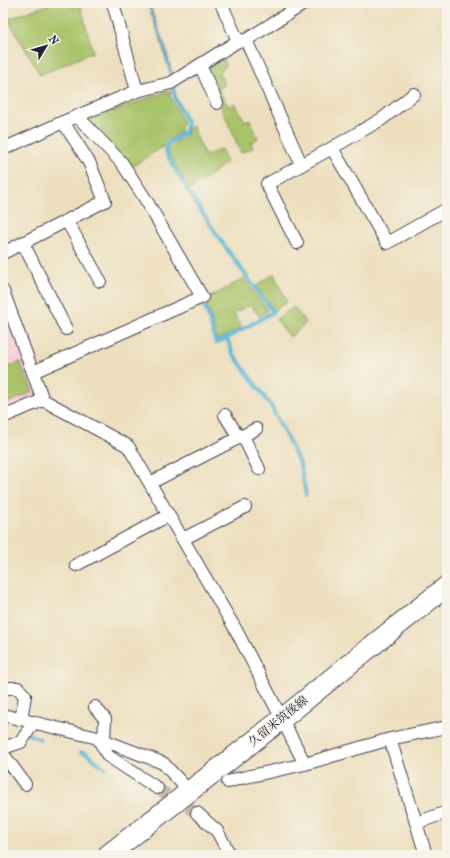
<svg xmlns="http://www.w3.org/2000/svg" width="450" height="858" font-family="'IM FELL French Canon','Noto Serif JP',serif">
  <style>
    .built { fill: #f7cfd5 }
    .green { fill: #a9c369; stroke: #667252 }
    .water { fill: #56b5d4; stroke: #3c6c88 }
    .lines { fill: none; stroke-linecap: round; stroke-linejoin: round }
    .stream { stroke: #56b5d4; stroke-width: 4 }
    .street-tunnel { stroke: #c4b9a4; stroke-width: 12; stroke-dasharray: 12 6; stroke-linecap: butt }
    .street-casing { stroke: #403e4f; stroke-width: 14 }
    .primary-casing { stroke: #403e4f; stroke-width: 22 }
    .street { stroke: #fff; stroke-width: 12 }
    .primary { stroke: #fff; stroke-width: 20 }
    .labels { text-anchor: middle; stroke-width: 3; stroke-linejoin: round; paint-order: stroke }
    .street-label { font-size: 12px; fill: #22223b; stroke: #f7f3e8 }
  </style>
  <rect width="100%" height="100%" fill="#f7f3e8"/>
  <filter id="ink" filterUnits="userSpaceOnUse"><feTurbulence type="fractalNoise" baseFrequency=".025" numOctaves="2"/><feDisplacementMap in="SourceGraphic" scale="8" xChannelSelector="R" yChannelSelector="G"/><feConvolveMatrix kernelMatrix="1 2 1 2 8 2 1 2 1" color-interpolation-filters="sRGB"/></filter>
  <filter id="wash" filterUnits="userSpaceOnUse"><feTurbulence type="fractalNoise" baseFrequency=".012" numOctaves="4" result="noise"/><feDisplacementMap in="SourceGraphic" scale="16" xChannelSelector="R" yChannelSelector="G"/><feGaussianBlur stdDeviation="0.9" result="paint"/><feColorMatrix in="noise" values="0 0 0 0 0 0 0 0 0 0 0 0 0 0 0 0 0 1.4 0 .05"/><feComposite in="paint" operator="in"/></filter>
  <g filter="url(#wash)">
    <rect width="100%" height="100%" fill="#eddfbe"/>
    <!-- built -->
    <path class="built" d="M3 304 38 397 3 411Z"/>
    <!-- green -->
    <path class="green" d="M52 3H80L93 52 40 75 8 19Z
      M223 57 226 66 219 73 225 84 218 90 229 107 234 103 245 121 250 120 258 138 251 143 253 148 241 153 205 69Z
      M171 90 170 96 183 122 180 131 161 148 130 168 91 125V119Z
      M192 125 205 156 221 149 227 162 190 190 167 151C171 141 178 142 185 136 188 132 188 128 192 125Z
      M274 274 287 302 274 310 256 286Z
      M244 278 268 311 259 316 251 305 234 313 241 328 217 340 210 315 204 301Z
      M294 307 306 323 290 337 276 319Z
      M20 362 33 392 3 405V369Z"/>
    <!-- water -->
    <path class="water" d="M147 3H149L166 49 173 76 171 77 160 38Z"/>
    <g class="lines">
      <!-- stream -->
      <path class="stream" d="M173 84 175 98 187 122 185 132 167 144 165 151 187 190 226 248 273 312 227 338 216 343 207 312 200 301
        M227 338 232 352 271 406 300 464 306 495
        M16 733 18 730 40 739
        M81 752 86 753 105 768"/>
    </g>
  </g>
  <g filter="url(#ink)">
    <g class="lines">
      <!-- street-tunnel -->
      <path class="street-tunnel" d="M157 788 197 813"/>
      <defs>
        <path id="street" d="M113 3 137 91
          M221 3 238 41
          M246 40 301 164
          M200 65 217 103
          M332 148 387 243 447 209
          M3 149 63 122 137 91 171 83 238 41 246 40 305 3
          M67 221 100 281
          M23 243 66 329
          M297 243 267 184 332 148 382 119 414 94
          M3 253 105 201 89 162 63 122
          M3 291 43 400
          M33 372 202 297 146 200 122 163 77 116
          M225 415 239 438
          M3 417 43 400 128 446 236 630 305 764
          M243 436 259 469
          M150 483 256 429
          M183 539 245 507
          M76 565 169 515
          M3 688H18L25 696 21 719
          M95 707 105 719 104 740
          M3 715 98 738 163 763 189 791
          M98 738 108 756 157 788
          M390 739 426 855
          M3 748 21 742 34 722
          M3 754 25 784
          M228 782 237 779 305 764 390 739 447 727
          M197 813 217 831 230 855
          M416 823 447 812"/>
        <path id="primary" d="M108 855 282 719 353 661 447 586"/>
      </defs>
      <!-- street casing -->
      <use href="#street" class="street-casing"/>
      <!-- primary casing -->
      <use href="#primary" class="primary-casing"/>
      <!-- street -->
      <use href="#street" class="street"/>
      <!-- primary -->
      <use href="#primary" class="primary"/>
    </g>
  </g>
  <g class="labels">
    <!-- street labels -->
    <g class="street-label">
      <text transform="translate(278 721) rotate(-39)" y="4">久留米筑後線</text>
    </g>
  </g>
  <!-- margin -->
  <rect width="450" height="858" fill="none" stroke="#f7f3e8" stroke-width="16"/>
  <!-- north arrow -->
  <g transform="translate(46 46) rotate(52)" stroke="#f7f3e8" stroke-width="3" paint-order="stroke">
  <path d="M0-3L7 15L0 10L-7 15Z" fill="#22223b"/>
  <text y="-6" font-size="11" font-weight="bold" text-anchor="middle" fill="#22223b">N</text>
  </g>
</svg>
